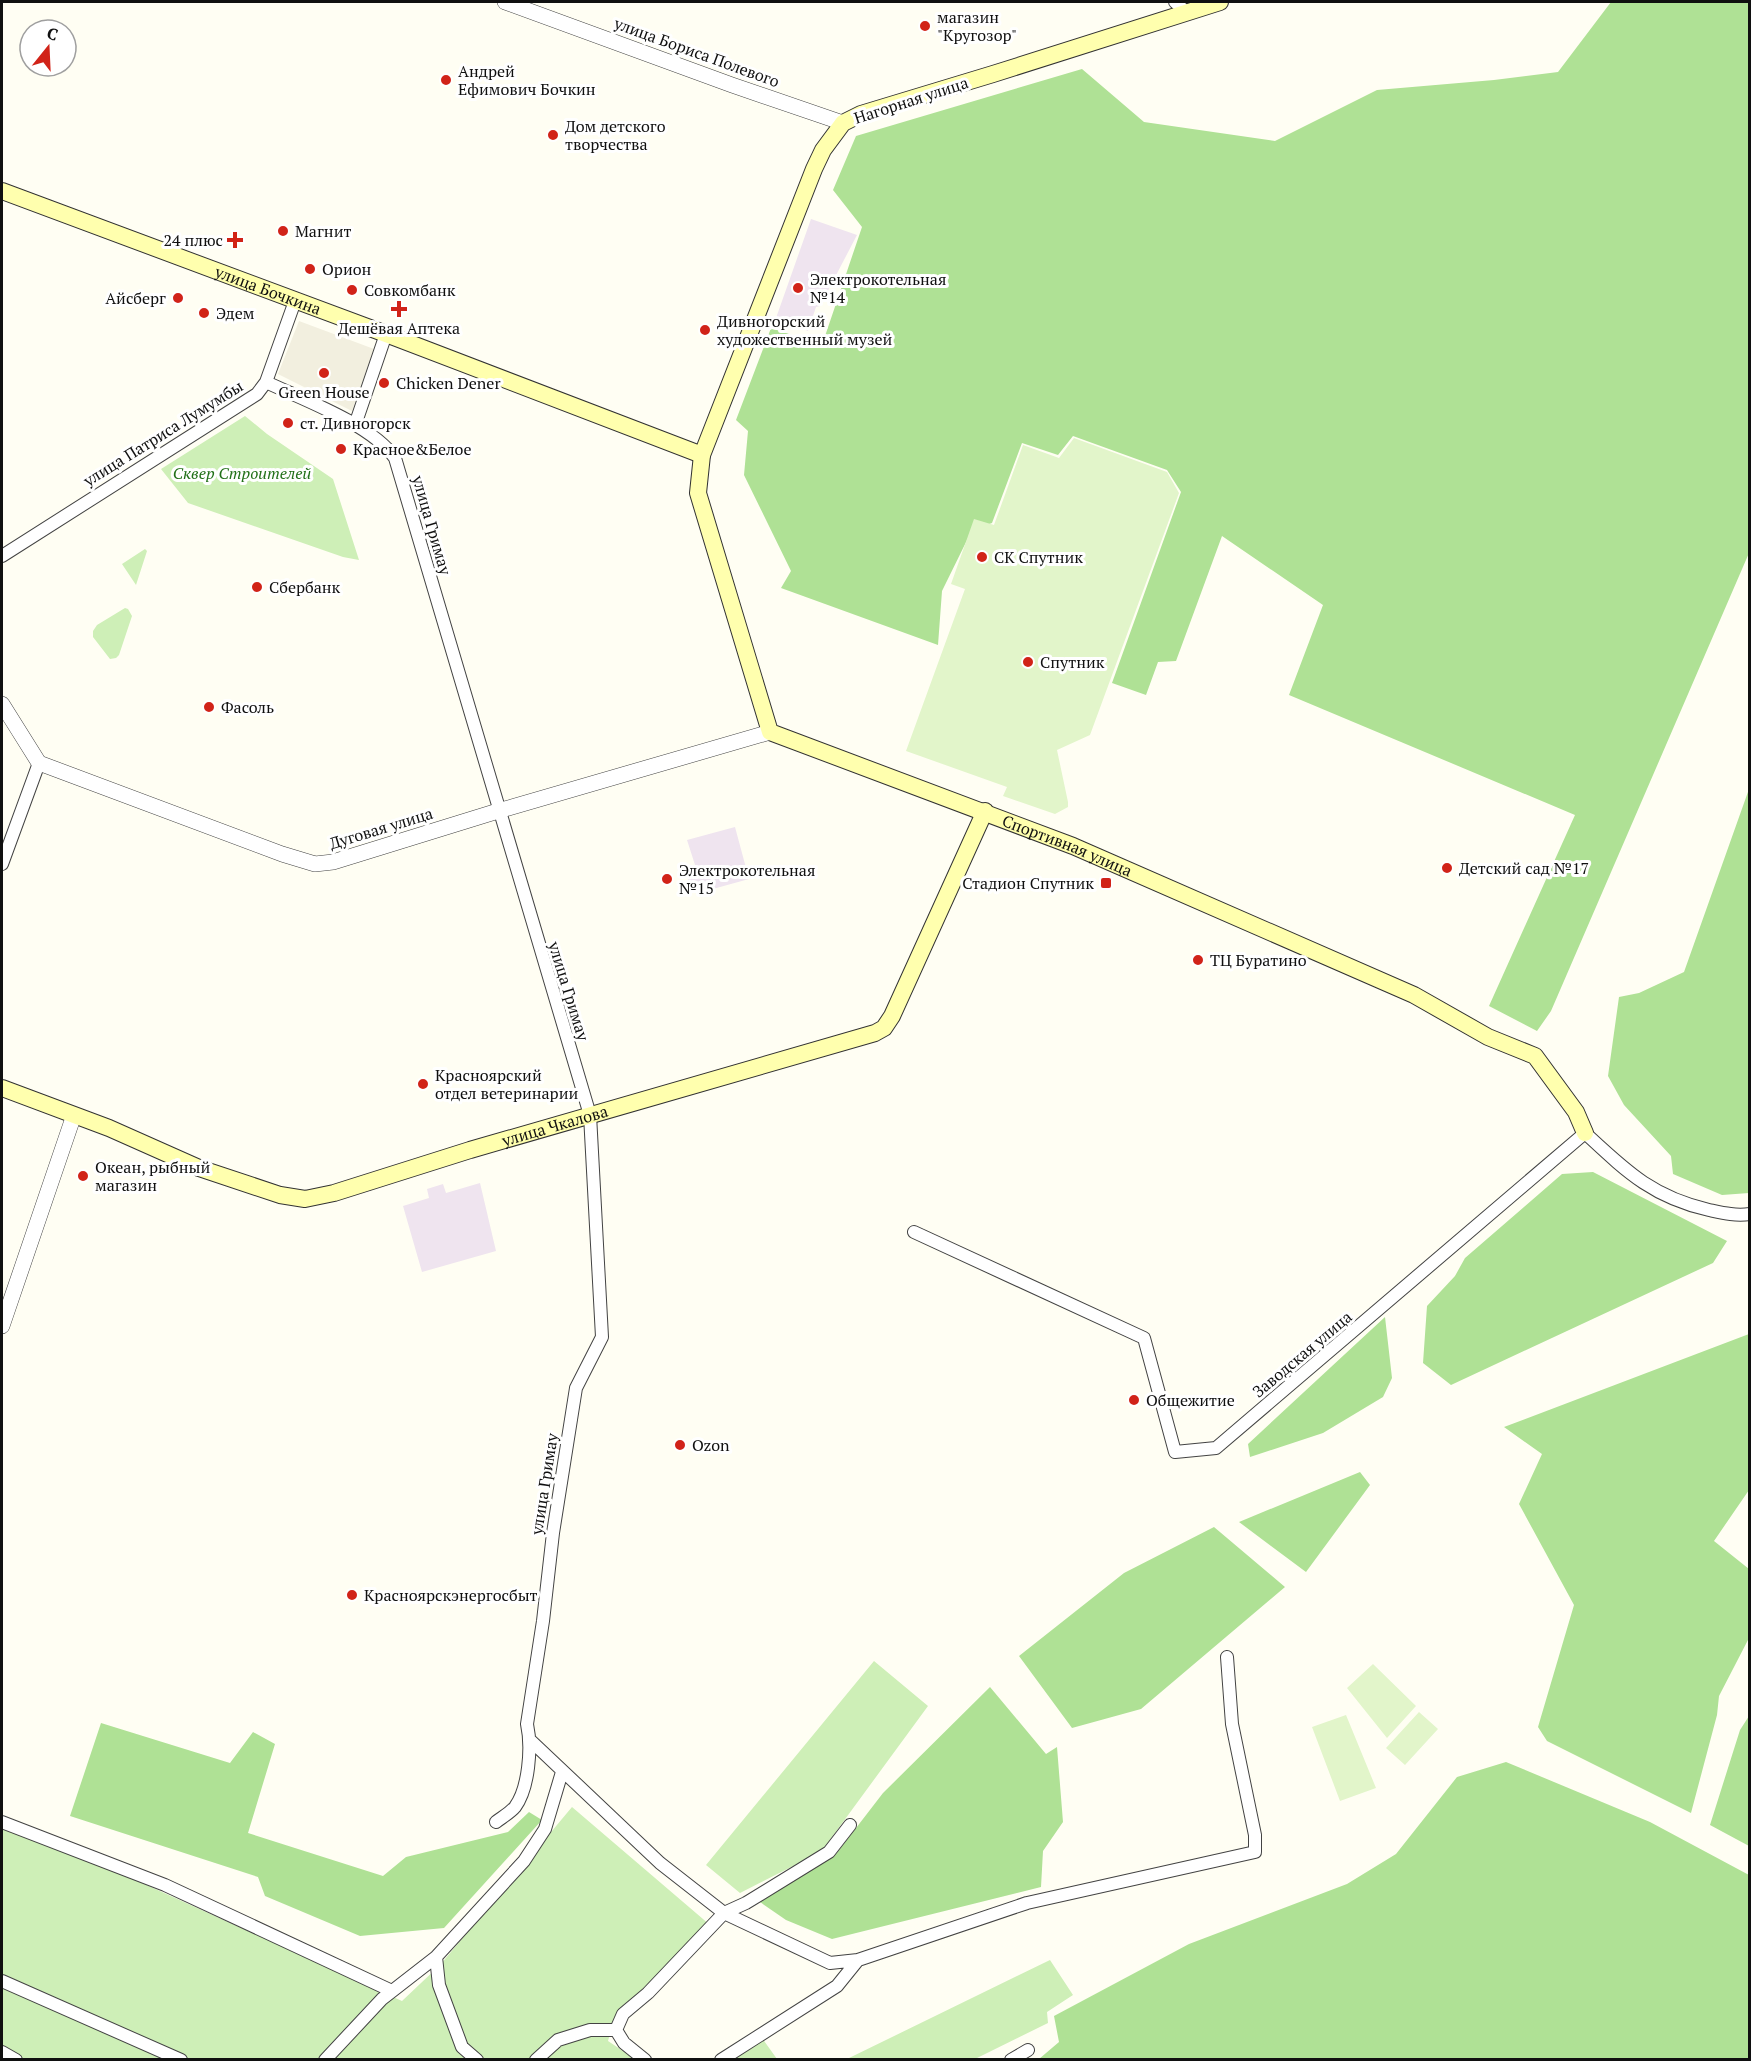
<svg xmlns="http://www.w3.org/2000/svg" width="1751" height="2061" font-family="'PT Serif',serif">
  <style>
    .industrial { fill: #efe4ef }
    .green { fill: #ceefb7 }
    .forest { fill: #afe195 }
    .pitch { fill: #e2f5ca }
    .plaza { fill: #f2efdf }
    .lines { fill: none; stroke-linecap: round; stroke-linejoin: round }
    .minor-casing { stroke: #434343; stroke-width: 14 }
    .tertiary-casing { stroke: #434343; stroke-width: 16 }
    .secondary-casing { stroke: #323232; stroke-width: 18 }
    .minor { stroke: #fff; stroke-width: 12 }
    .tertiary { stroke: #fff; stroke-width: 15 }
    .secondary { stroke: #ffffae; stroke-width: 16 }
    .poi-dot { fill: #d12318; stroke: #fff; stroke-width: 2 }
    .labels { text-anchor: middle; stroke-width: 6; stroke-linejoin: round; paint-order: stroke }
    .poi-label { font-size: 16px; fill: #101010; stroke: #fff; text-anchor: start }
    .street-label { font-size: 16px; fill: #101010; stroke: #fff }
    .park-label { font-size: 16px; font-style: italic; fill: #217018; stroke: #fff }
  </style>
  <rect width="100%" height="100%" fill="#fffef3"/>
  <!-- industrial -->
  <path class="industrial" d="M811 219 857 235 820 306 816 307 808 331 776 318Z
    M735 827 749 879 702 892 701 887 691 889 686 872 696 868 687 840Z
    M480 1183 496 1251 422 1272 403 1206 429 1198 427 1189 443 1184 446 1193Z"/>
  <!-- green -->
  <path class="green" d="M245 416 267 434 333 479 359 560 343 557 188 503 161 469Z
    M145 549 147 551 136 585 122 564Z
    M125 608 128 609 132 616 119 655 116 658 110 659 93 637V631L97 625Z
    M874 1661 928 1706 821 1852 740 1893 706 1865Z
    M572 1807 710 1925 614 2019 608 2041 635 2059H2V1826L140 1882 402 2001 440 1965Z
    M1050 1960 1073 1995 1047 2012 1048 2023 975 2059H847Z
    M762 2038 777 2059 725 2060Z"/>
  <!-- forest -->
  <path class="forest" d="M1611 2H1749V553L1551 1011 1537 1031 1489 1006 1575 815 1289 695 1323 605 1222 536 1176 661 1158 662 1146 695 1112 683 1181 492 1167 470 1073 436 1058 455 1022 443 992 523 972 530 942 591 938 645 781 588 791 571 744 475 748 431 736 420 771 328 822 345 862 227 833 190 856 136 1082 69 1144 122 1275 141 1377 90 1494 80 1558 72Z
    M1749 789V1193L1722 1195 1673 1174 1671 1156 1624 1105 1608 1076 1619 997 1639 993 1684 972Z
    M1593 1172 1727 1241 1713 1263 1451 1385 1423 1363 1427 1306 1455 1276 1465 1258 1562 1174Z
    M1385 1317 1392 1378 1383 1397 1323 1433 1250 1457 1248 1444Z
    M1749 1334V1490L1714 1541 1749 1569V1638L1719 1696 1717 1715 1691 1813 1547 1741 1538 1727 1574 1605 1519 1504 1542 1454 1504 1427Z
    M1360 1472 1370 1485 1306 1572 1239 1522Z
    M1214 1527 1285 1587 1141 1709 1072 1728 1019 1656 1124 1573Z
    M990 1687 1046 1754 1057 1747 1063 1822 1043 1851 1041 1887 832 1939 786 1920 760 1902 836 1854 883 1793Z
    M1749 1716V1846L1710 1825 1740 1730Z
    M101 1723 230 1763 253 1732 275 1744 248 1833 383 1876 406 1857 508 1832 529 1812 542 1820 444 1928 360 1936 265 1896 258 1877 70 1816Z
    M1506 1762 1650 1822 1749 1875V2059H1039L1059 2042 1054 2016 1189 1944 1347 1884 1396 1854 1457 1777Z"/>
  <!-- pitch -->
  <path class="pitch" d="M1074 438 1167 472 1179 493 1090 735 1057 750 1068 802V807L1055 814 1003 796 1007 787 906 751 965 589 951 584 974 519 994 525 1023 445 1059 458Z
    M1373 1664 1416 1706 1387 1738 1347 1688Z
    M1419 1712 1438 1729 1405 1765 1386 1748Z
    M1346 1715 1376 1788 1340 1801 1312 1727Z"/>
  <!-- plaza -->
  <path class="plaza" d="M299 321 374 349 352 411 278 374Z"/>
  <g class="lines">
    <defs>
      <path id="minor" d="M1175 2 1185 11
        M266 382C304 400 371 424 395 458L590 1115 602 1337 576 1388 553 1533 543 1621 527 1724C532 1747 529 1788 515 1807 510 1813 501 1818 496 1822
        M355 425 386 334
        M2 556 257 394 266 382 295 301
        M2 864 39 763
        M914 1232 1144 1338 1175 1452 1216 1448 1585 1133C1626 1171 1652 1197 1709 1210 1723 1213 1735 1216 1750 1214
        M530 1740 660 1863 724 1913 830 1963 858 1960 1027 1903 1255 1852V1835L1232 1724 1227 1657
        M2 1822 165 1885 392 1991
        M436 1957 439 1985 462 2047 477 2060
        M2 1981 181 2060
        M2 2052 16 2060
        M325 2060 382 1999 436 1957 524 1861 545 1829 562 1772
        M536 2060 558 2040 590 2030H616
        M645 2060 624 2043 616 2030 623 2014 648 1993 724 1913 746 1903 829 1852 850 1825
        M721 2060 837 1986 858 1960
        M1011 2060 1028 2050"/>
      <path id="tertiary" d="M505 2 732 85 843 123
        M2 704 39 763 282 854 315 864 333 862 498 811 770 732
        M2 1326 74 1115"/>
      <g id="secondary">
        <path id="s1" d="M1220 2 993 74 861 114 843 123 823 150 814 169 702 455 698 493 770 732 1073 846 1414 995 1488 1037 1535 1056 1576 1112 1585 1133"/>
        <path id="s2" d="M2 191 386 334 702 455"/>
        <path id="s3" d="M2 1088 109 1128 199 1168 280 1195 305 1199 334 1193 470 1150 875 1033 884 1028 892 1016 985 811"/>
      </g>
    </defs>
    <!-- minor casing -->
    <use href="#minor" class="minor-casing"/>
    <!-- tertiary casing -->
    <use href="#tertiary" class="tertiary-casing"/>
    <!-- secondary casing -->
    <use href="#secondary" class="secondary-casing"/>
    <!-- minor -->
    <use href="#minor" class="minor"/>
    <!-- tertiary -->
    <use href="#tertiary" class="tertiary"/>
    <!-- secondary -->
    <use href="#secondary" class="secondary"/>
  </g>
  <!-- markers -->
  <g class="poi-dot">
    <circle cx="925" cy="26" r="6"/>
    <circle cx="446" cy="80" r="6"/>
    <circle cx="553" cy="135" r="6"/>
    <circle cx="283" cy="231" r="6"/>
    <path d="M232 231h6v6h6v6h-6v6h-6v-6h-6v-6h6z"/>
    <circle cx="310" cy="269" r="6"/>
    <circle cx="798" cy="288" r="6"/>
    <circle cx="352" cy="290" r="6"/>
    <circle cx="178" cy="298" r="6"/>
    <path d="M396 300h6v6h6v6h-6v6h-6v-6h-6v-6h6z"/>
    <circle cx="204" cy="313" r="6"/>
    <circle cx="705" cy="330" r="6"/>
    <circle cx="324" cy="373" r="6"/>
    <circle cx="384" cy="383" r="6"/>
    <circle cx="288" cy="423" r="6"/>
    <circle cx="341" cy="449" r="6"/>
    <circle cx="982" cy="557" r="6"/>
    <circle cx="257" cy="587" r="6"/>
    <circle cx="1028" cy="662" r="6"/>
    <circle cx="209" cy="707" r="6"/>
    <circle cx="1447" cy="868" r="6"/>
    <circle cx="667" cy="879" r="6"/>
    <rect x="1100" y="877" width="12" height="12" rx="3"/>
    <circle cx="1198" cy="960" r="6"/>
    <circle cx="423" cy="1084" r="6"/>
    <circle cx="83" cy="1176" r="6"/>
    <circle cx="1134" cy="1400" r="6"/>
    <circle cx="680" cy="1445" r="6"/>
    <circle cx="352" cy="1595" r="6"/>
  </g>
  <g class="labels">
    <!-- poi labels -->
    <g class="poi-label">
      <text x="937" y="23">магазин<tspan x="937" dy="18">"Кругозор"</tspan></text>
      <text x="458" y="77">Андрей<tspan x="458" dy="18">Ефимович Бочкин</tspan></text>
      <text x="565" y="132">Дом детского<tspan x="565" dy="18">творчества</tspan></text>
      <text x="295" y="237">Магнит</text>
      <text x="223" y="246" text-anchor="end">24 плюс</text>
      <text x="322" y="275">Орион</text>
      <text x="810" y="285">Электрокотельная<tspan x="810" dy="18">№14</tspan></text>
      <text x="364" y="296">Совкомбанк</text>
      <text x="166" y="304" text-anchor="end">Айсберг</text>
      <text x="216" y="319">Эдем</text>
      <text x="717" y="327">Дивногорский<tspan x="717" dy="18">художественный музей</tspan></text>
      <text x="399" y="334" text-anchor="middle">Дешёвая Аптека</text>
      <text x="396" y="389">Chicken Dener</text>
      <text x="324" y="398" text-anchor="middle">Green House</text>
      <text x="300" y="429">ст. Дивногорск</text>
      <text x="353" y="455">Красное&amp;Белое</text>
      <text x="994" y="563">СК Спутник</text>
      <text x="269" y="593">Сбербанк</text>
      <text x="1040" y="668">Спутник</text>
      <text x="221" y="713">Фасоль</text>
      <text x="1459" y="874">Детский сад №17</text>
      <text x="679" y="876">Электрокотельная<tspan x="679" dy="18">№15</tspan></text>
      <text x="1094" y="889" text-anchor="end">Стадион Спутник</text>
      <text x="1210" y="966">ТЦ Буратино</text>
      <text x="435" y="1081">Красноярский<tspan x="435" dy="18">отдел ветеринарии</tspan></text>
      <text x="95" y="1173">Океан, рыбный<tspan x="95" dy="18">магазин</tspan></text>
      <text x="1146" y="1406">Общежитие</text>
      <text x="692" y="1451">Ozon</text>
      <text x="364" y="1601">Красноярскэнергосбыт</text>
    </g>
    <!-- street labels -->
    <g class="street-label">
      <text transform="translate(697 52) rotate(20)" y="6">улица Бориса Полевого</text>
      <text transform="translate(911 100) rotate(-18)" y="6">Нагорная улица</text>
      <text dy="6" stroke="none"><textPath href="#s2" startOffset="284">улица Бочкина</textPath></text>
      <text transform="translate(163 433) rotate(-32)" y="6">улица Патриса Лумумбы</text>
      <text transform="translate(432 525) rotate(74)" y="6">улица Гримау</text>
      <text transform="translate(381 828) rotate(-17)" y="6">Дуговая улица</text>
      <text dy="6" stroke="none"><textPath href="#s1" startOffset="1364">Спортивная улица</textPath></text>
      <text transform="translate(569 991) rotate(73)" y="6">улица Гримау</text>
      <text dy="6" stroke="none"><textPath href="#s3" startOffset="584">улица Чкалова</textPath></text>
      <text transform="translate(1302 1354) rotate(-40)" y="6">Заводская улица</text>
      <text transform="translate(544 1484) rotate(-81)" y="6">улица Гримау</text>
    </g>
    <!-- park labels -->
    <g class="park-label">
      <text x="242" y="479">Сквер Строителей</text>
    </g>
  </g>
  <!-- border -->
  <rect width="1751" height="2061" fill="none" stroke="#101010" stroke-width="6"/>
  <!-- north arrow -->
  <g transform="translate(48 48) rotate(18)"><circle r="28" fill="#ffffff" stroke="#9f9f9f" stroke-width="1.5"/>
  <path d="M0-4.5L10 22L0 15L-10 22Z" fill="#d12318"/>
  <text y="-9" font-size="16" font-weight="bold" text-anchor="middle" fill="#101010">С</text>
  </g>
</svg>
